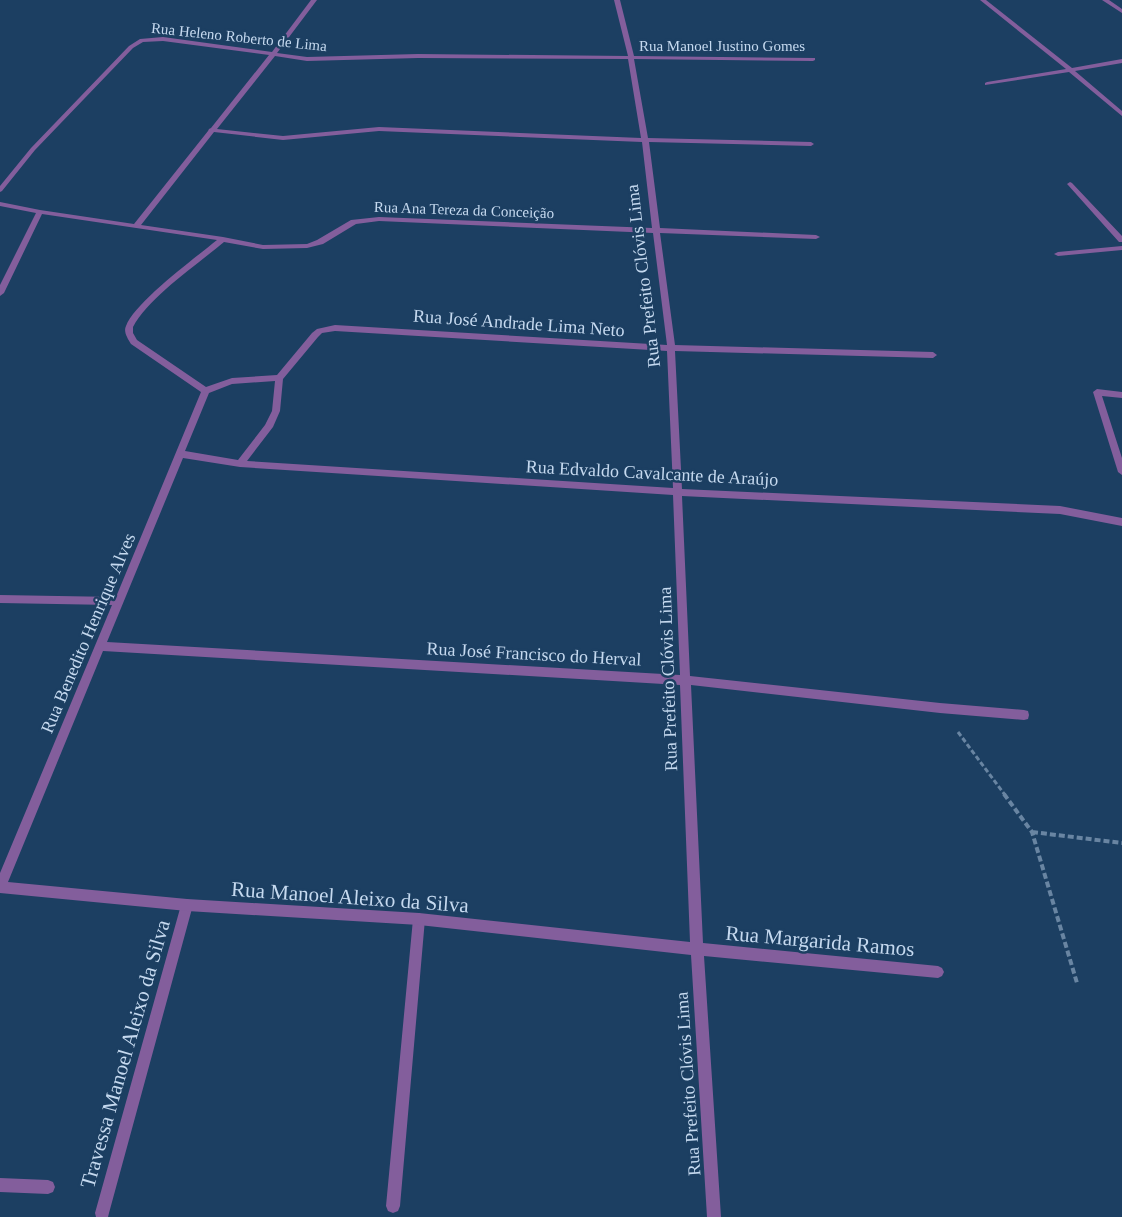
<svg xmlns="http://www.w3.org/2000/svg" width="1122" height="1217" font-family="'Times New Roman',serif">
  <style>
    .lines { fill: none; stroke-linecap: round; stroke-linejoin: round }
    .path-far1 { stroke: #6985a2; stroke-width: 3; stroke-dasharray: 5 2.5; stroke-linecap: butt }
    .path { stroke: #6985a2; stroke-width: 4; stroke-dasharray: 6 3; stroke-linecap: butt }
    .lane { fill: #835e9c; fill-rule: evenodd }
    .street { fill: #835e9c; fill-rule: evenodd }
    .labels { text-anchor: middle; stroke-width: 5; stroke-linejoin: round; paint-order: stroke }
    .far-street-label { font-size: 15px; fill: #c5d9ef; stroke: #1c3f62 }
    .street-label { font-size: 18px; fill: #c5d9ef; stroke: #1c3f62 }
    .near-street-label { font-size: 21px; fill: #c5d9ef; stroke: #1c3f62 }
  </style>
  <rect width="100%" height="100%" fill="#1c3f62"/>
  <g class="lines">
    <!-- path-far1 -->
    <path class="path-far1" d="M958 732 1005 795"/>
    <!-- path -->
    <path class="path" d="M1004 794 1032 832 1077 983
      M1032 832 1122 843"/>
    <!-- lane -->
    <path class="lane" d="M187 899 191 901 193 905 109 1213 108 1217H96L95 1213 181 905 183 901Z
      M419 913 423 915 425 919 400 1206 398 1211 393 1213 388 1211 386 1206 413 919 415 915Z"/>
    <!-- street -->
    <path class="street" d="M311 0H317L277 53 307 57 418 54 628 56 614 0H620L634 56 815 58V60L813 61 634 59 648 138 811 142 814 144 811 146 649 142 660 228 816 235 820 237 816 239 660 233 675 345 933 352 937 355 933 358 675 351 682 489 1060 506 1122 518V526L1060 514 682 496 690 676 940 703 1024 710 1028 711 1029 715 1028 719 1024 720 940 713 691 685 703 943 938 966 942 968 944 972 942 976 938 978 704 956 721 1217H707L691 955 419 925 187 911 0 893V873L112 605 0 603V595L116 597 201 392 131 344C128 339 123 332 126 326 135 302 195 258 217 240L42 214 4 293 0 296V285L36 213 0 206V202L40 210 134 224 208 131 209 129 211 128 269 55 163 41 143 42 133 48 35 150 2 191 0 192V186L31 148 129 46 140 39 163 37 272 52ZM275 56 307 61 418 58 628 59 641 138 379 127 283 136 217 129ZM379 131 642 142 652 228 379 217 351 220 317 240 307 244 263 245 223 237 141 225 214 132 283 140ZM379 221 653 233 667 345 335 325 317 329 312 333 277 375 232 378 206 387 137 340 133 333V327C149 297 198 264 224 242L263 249 307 248 323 244 356 224ZM335 331 667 351 673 488 247 461 273 427 280 411 283 379 318 337 322 333ZM275 381 272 411 265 425 238 460 185 451 209 393 232 384ZM183 458 240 467 673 495 680 675 107 642ZM103 651 680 685 690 942 419 913 187 899 8 882Z
      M980 0H986L1072 68 1122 59V63L1075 71 1122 111V116L1069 72 985 85V83L987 82 1066 69Z
      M1102 0H1109L1122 9V13Z
      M1070 182 1072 183 1122 236V242H1119L1068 185 1067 184Z
      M1122 246V250L1058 256 1054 254 1058 252Z
      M1097 389 1122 392V398L1102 396 1122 458V475L1118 472 1093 392Z
      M0 1178 48 1180 53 1182 55 1187 53 1192 48 1194 0 1192Z"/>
  </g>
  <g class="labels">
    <!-- far-street labels -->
    <g class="far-street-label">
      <text transform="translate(239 37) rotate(6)" y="5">Rua Heleno Roberto de Lima</text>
      <text x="722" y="51">Rua Manoel Justino Gomes</text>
      <text transform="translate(464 210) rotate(2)" y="5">Rua Ana Tereza da Conceição</text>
    </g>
    <!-- street labels -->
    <g class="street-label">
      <text transform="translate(643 276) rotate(-97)" y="6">Rua Prefeito Clóvis Lima</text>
      <text transform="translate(519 323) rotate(4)" y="6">Rua José Andrade Lima Neto</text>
      <text transform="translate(652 473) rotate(3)" y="6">Rua Edvaldo Cavalcante de Araújo</text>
      <text transform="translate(88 633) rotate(-67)" y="6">Rua Benedito Henrique Alves</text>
      <text transform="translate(534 654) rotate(3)" y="6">Rua José Francisco do Herval</text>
      <text transform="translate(668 679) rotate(-92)" y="6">Rua Prefeito Clóvis Lima</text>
      <text transform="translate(688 1084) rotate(-94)" y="6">Rua Prefeito Clóvis Lima</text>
    </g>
    <!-- near-street labels -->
    <g class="near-street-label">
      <text transform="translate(350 897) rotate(4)" y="7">Rua Manoel Aleixo da Silva</text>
      <text transform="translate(820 941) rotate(5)" y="7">Rua Margarida Ramos</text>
      <text transform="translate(125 1054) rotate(-74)" y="7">Travessa Manoel Aleixo da Silva</text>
    </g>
  </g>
</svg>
